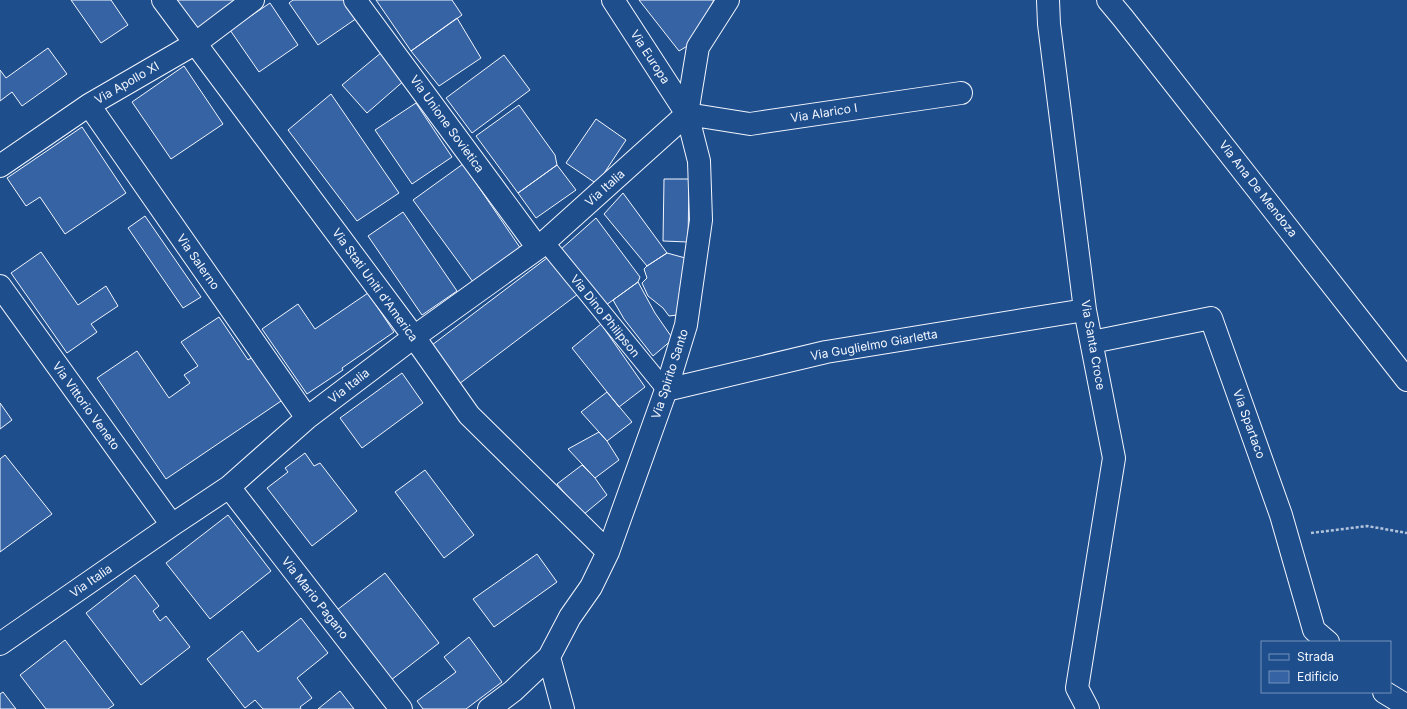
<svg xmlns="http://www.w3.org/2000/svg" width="1407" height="709" font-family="Inter,sans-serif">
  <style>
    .building { fill: #3563a3; stroke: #f2f6ff }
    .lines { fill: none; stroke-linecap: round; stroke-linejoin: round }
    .pedestrian-casing { stroke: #f2f6ff; stroke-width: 19 }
    .minor-casing { stroke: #f2f6ff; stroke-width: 24 }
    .path { stroke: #b3c4dc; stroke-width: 2.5; stroke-dasharray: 3 2; stroke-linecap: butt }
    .pedestrian { stroke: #1f4e8c; stroke-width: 17 }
    .minor { stroke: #1f4e8c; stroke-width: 22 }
    .labels { text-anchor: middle; stroke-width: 3; stroke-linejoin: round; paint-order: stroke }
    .street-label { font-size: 12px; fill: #f2f6ff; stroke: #1f4e8c }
  </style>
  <rect width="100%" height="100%" fill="#1f4e8c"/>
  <!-- building -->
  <path class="building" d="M71 0H111L128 25 101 43Z
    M169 0H239L193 33Z
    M293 0H344L357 18 318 45 289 3Z
    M376 0H452L462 15 411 51Z
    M639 0H714L689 45 679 51Z
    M270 3 298 45 259 72 230 30Z
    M457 18 481 58 439 86 411 51Z
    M48 48 67 74 22 106 12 92 0 101V70L6 78Z
    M382 52 406 79 367 113 342 85Z
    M504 55 530 90 472 133 446 98Z
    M184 66 223 124 171 159 132 102Z
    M331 94 399 193 357 221 288 130Z
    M416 103 452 157 412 184 375 130Z
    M519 105 555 155 557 165 518 193 476 136Z
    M596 119 626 140 597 184 566 163Z
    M82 127 126 193 65 234 40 197 26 206 7 178Z
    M463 164 523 252 476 286 413 200Z
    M557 165 576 190 536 218 518 193Z
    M664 179H689L688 242 663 241Z
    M623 193 667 253 647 266 604 214Z
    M403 212 457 291 422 315 368 236Z
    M145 216 201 297 183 308 128 228Z
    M596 218 640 277 638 282 602 308 560 250Z
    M41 252 78 305 106 286 118 306 91 324 97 332 67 353 11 273Z
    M667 253 689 259 677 315 669 316 663 308 648 296 642 283 647 278 644 269 647 266Z
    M547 258 578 294 459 384 432 345Z
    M638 282 655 313 673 339 653 356 624 319 613 300Z
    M368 293 394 332 342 368 343 370 307 394 262 329 298 304 315 329Z
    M219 317 248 360 257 354 287 397 166 479 97 378 137 351 169 398 190 383 184 375 198 366 181 342Z
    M601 324 645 387 619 407 572 348Z
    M402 373 423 403 362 448 340 418Z
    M607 392 632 422 607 441 581 412Z
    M0 403 12 420 0 429Z
    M599 432 607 441 619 460 595 478 568 449Z
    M305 453 314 466 320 463 357 511 312 546 267 488 288 472 285 468Z
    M5 455 52 514 0 552V459Z
    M582 465 595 478 607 495 583 515 557 484Z
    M425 470 474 535 444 558 395 492Z
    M228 515 271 571 210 619 166 563Z
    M537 554 557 582 494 627 473 599Z
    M385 573 439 643 391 680 337 610Z
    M135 575 159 606 153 611 160 621 166 616 190 647 141 685 86 613Z
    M301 618 328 653 297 678 312 698 300 707 301 709H263L255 700 245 708 207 659 242 631 258 652Z
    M469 637 502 682 466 709H423L417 701 456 672 444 657Z
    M65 640 114 705 108 709H46L20 675Z
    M340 691 354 709H318Z
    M3 692 16 709H0V694Z"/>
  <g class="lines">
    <defs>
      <path id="pedestrian" d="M545 242 666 390"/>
      <path id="minor" d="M163 0 414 337 469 415 608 552
        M355 0 538 248
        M613 0 687 114
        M1048 0 1049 24 1085 310 1114 458 1077 688 1088 709
        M1108 0 1123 18 1407 380
        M89 105 307 418
        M687 114 750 124 961 93
        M0 166 89 105 196 43 253 0
        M0 286 172 525
        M1092 342 1211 318 1281 515 1314 630 1328 642
        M666 390 826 352 1085 310
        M229 487 401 709
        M0 644 172 525 229 487 307 418 414 337 538 248 687 114
        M549 657 563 709
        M1384 692 1407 706
        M489 709 513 691 549 657 570 617 591 587 608 552 666 390 686 325 701 220 699 161 687 114 698 47 728 0"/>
    </defs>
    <!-- pedestrian casing -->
    <use href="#pedestrian" class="pedestrian-casing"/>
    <!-- minor casing -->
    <use href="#minor" class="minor-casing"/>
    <!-- path -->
    <path class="path" d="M1311 533 1367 526 1407 533"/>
    <!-- pedestrian -->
    <use href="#pedestrian" class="pedestrian"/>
    <!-- minor -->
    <use href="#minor" class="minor"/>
  </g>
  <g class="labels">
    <!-- street labels -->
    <g class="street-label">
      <text transform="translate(650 57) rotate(57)" y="4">Via Europa</text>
      <text transform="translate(127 83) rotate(-30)" y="4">Via Apollo XI</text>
      <text transform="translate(824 113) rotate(-9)" y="4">Via Alarico I</text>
      <text transform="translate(447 124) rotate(54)" y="4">Via Unione Sovietica</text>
      <text transform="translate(605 188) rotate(-42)" y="4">Via Italia</text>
      <text transform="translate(1258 189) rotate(52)" y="4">Via Ana De Mendoza</text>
      <text transform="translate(198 262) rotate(55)" y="4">Via Salerno</text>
      <text transform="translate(375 285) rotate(54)" y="4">Via Stati Uniti d'America</text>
      <text transform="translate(605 316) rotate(51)" y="4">Via Dino Philipson</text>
      <text transform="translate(874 345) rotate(-10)" y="4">Via Guglielmo Giarletta</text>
      <text transform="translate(1093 345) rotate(80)" y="4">Via Santa Croce</text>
      <text transform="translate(670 374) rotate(-72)" y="4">Via Spirito Santo</text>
      <text transform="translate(349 386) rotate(-38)" y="4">Via Italia</text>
      <text transform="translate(86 406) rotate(54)" y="4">Via Vittorio Veneto</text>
      <text transform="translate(1249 424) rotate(70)" y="4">Via Spartaco</text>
      <text transform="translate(91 581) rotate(-35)" y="4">Via Italia</text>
      <text transform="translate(315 598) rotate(52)" y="4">Via Mario Pagano</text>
    </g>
  </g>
  <!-- legend -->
  <rect x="1261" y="641" width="130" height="52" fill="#1f4e8c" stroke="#7391ba"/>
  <rect x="1269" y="654" width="20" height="6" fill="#1f4e8c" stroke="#7391ba"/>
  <text x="1297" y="661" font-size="12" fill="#f2f6ff">Strada</text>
  <rect x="1269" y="671" width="20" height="12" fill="#3563a3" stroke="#7391ba"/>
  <text x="1297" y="681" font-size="12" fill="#f2f6ff">Edificio</text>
</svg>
